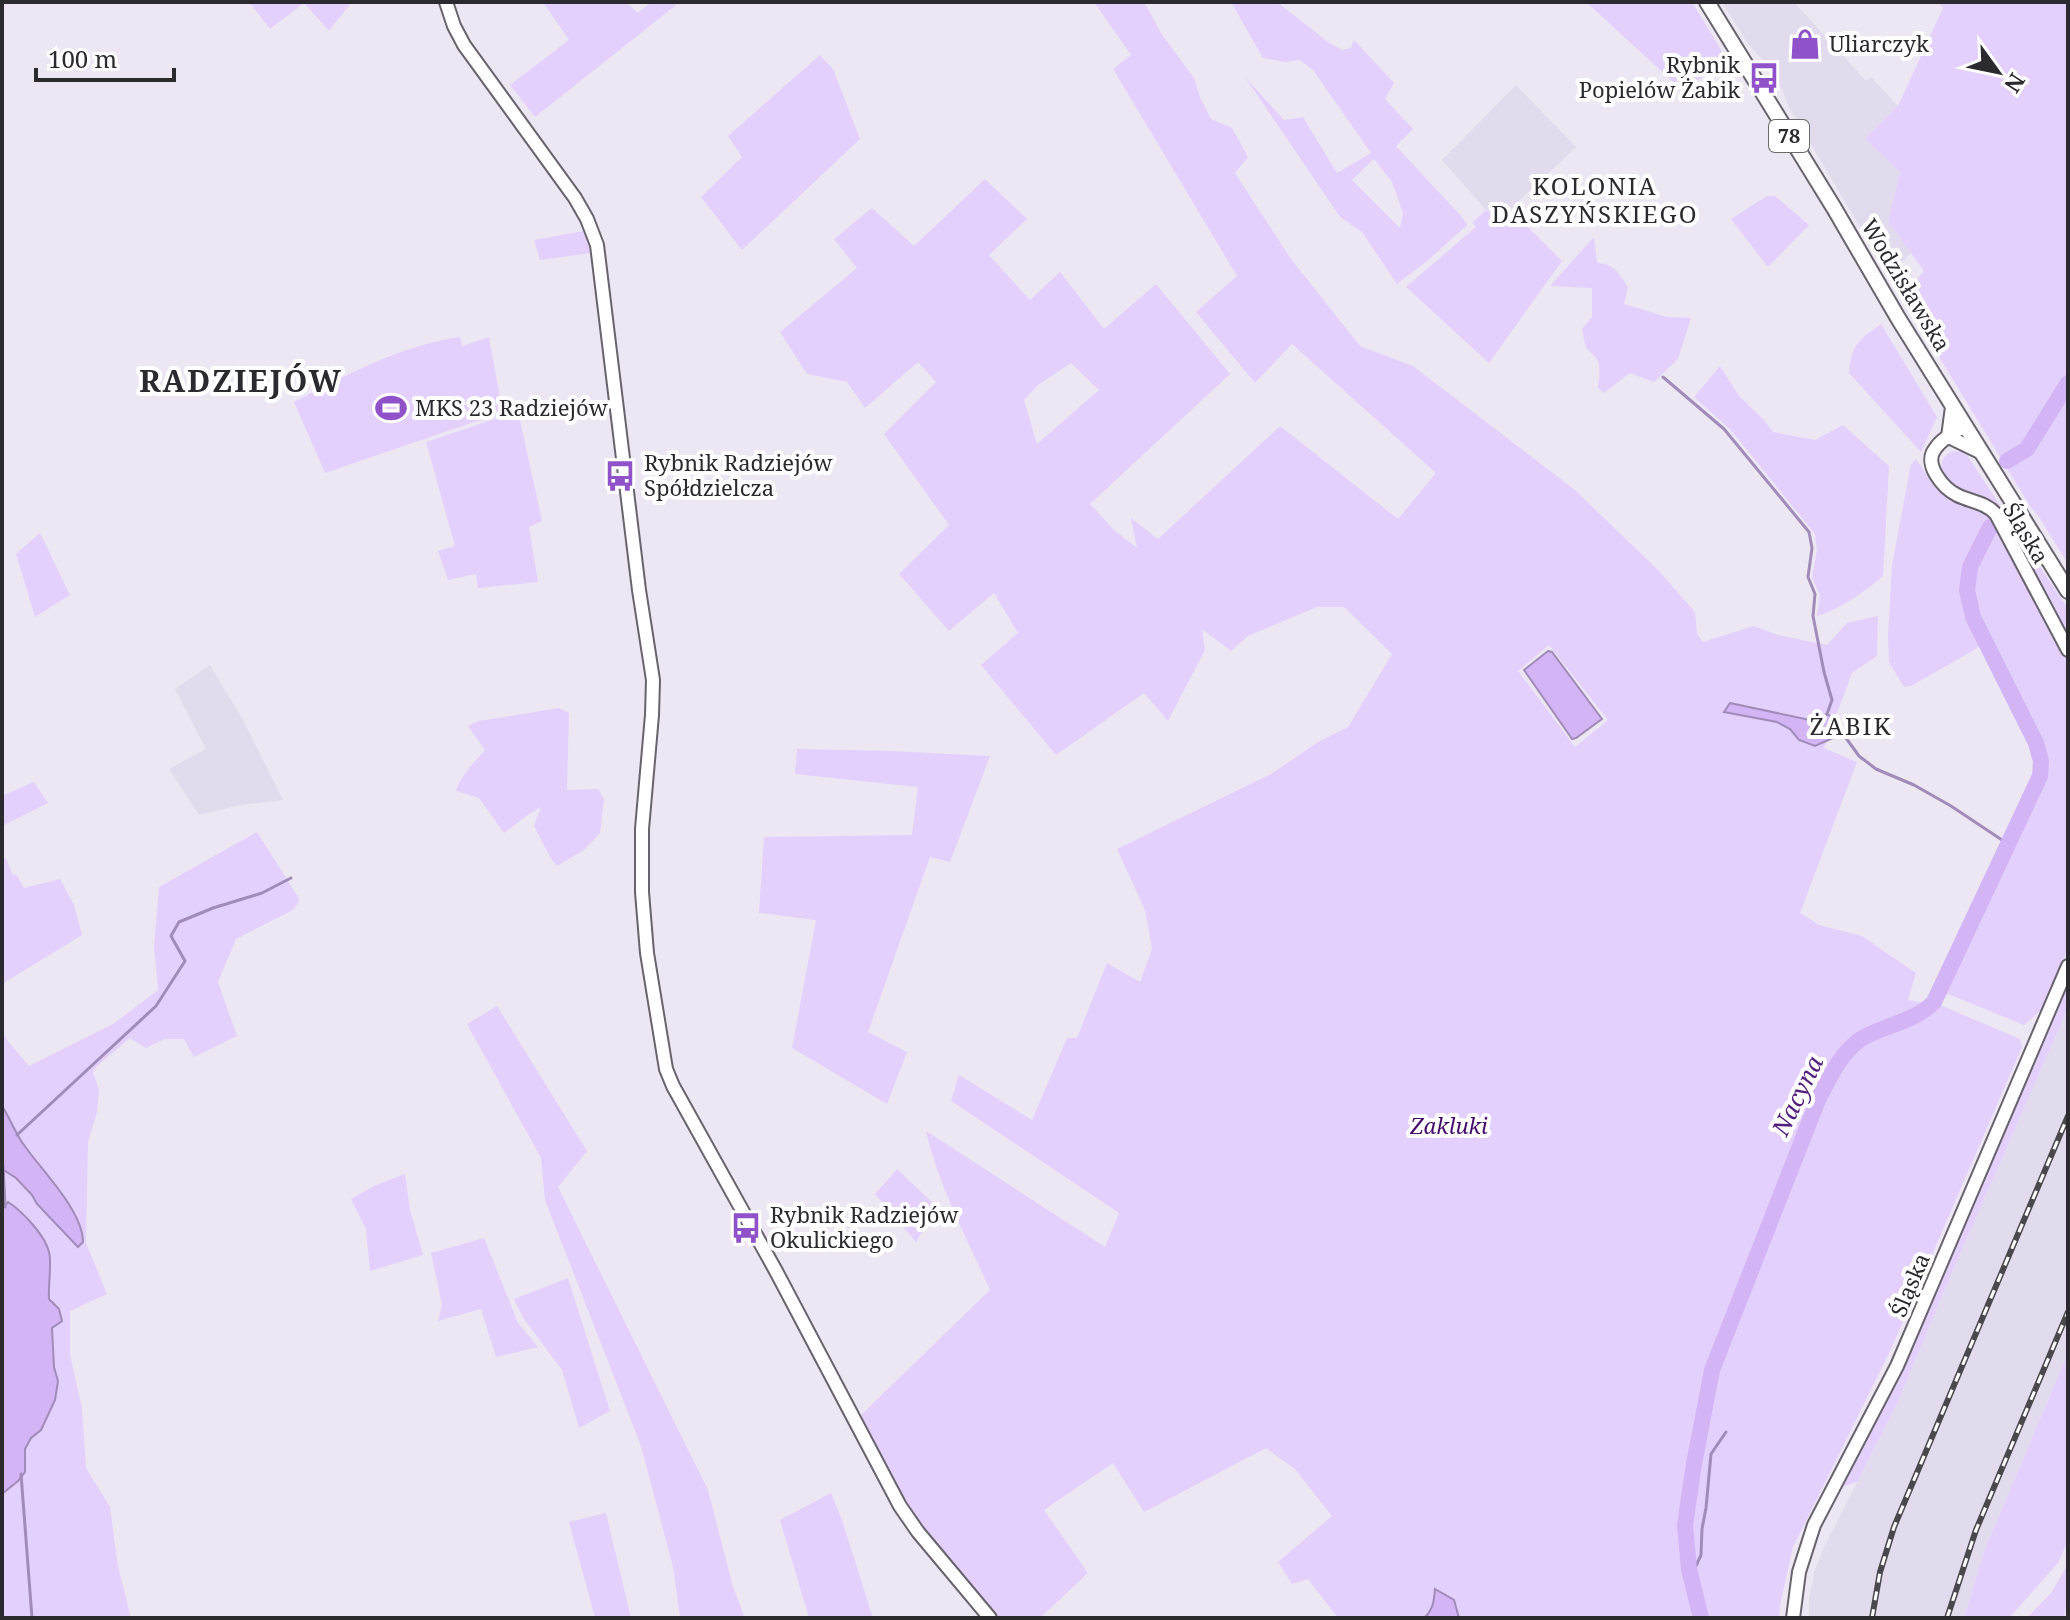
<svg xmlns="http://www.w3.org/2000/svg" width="2070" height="1620" font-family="'Noto Serif',serif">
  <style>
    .built { fill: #e2dbed }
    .green { fill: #e4d0fd; fill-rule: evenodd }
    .water { fill: #d3b4f5; stroke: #a18bb9; stroke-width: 2 }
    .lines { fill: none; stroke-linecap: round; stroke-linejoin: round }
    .stream { stroke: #a18bb9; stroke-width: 3 }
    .river { stroke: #d3b4f5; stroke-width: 16 }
    .secondary-casing { stroke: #68636d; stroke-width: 16 }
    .primary-casing { stroke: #68636d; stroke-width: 18 }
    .secondary { stroke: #fff; stroke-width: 12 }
    .primary { stroke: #fff; stroke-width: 14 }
    .rail-casing { stroke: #49484d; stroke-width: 6 }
    .rail { stroke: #fff; stroke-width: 3; stroke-dasharray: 9; stroke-linecap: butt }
    .labels { text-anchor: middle; stroke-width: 8; stroke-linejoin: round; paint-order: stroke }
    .shield { fill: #fff; stroke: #6b6a6d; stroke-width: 2 }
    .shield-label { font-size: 20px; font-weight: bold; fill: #2b2a2e }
    .poi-label { font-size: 22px; fill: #2b2a2e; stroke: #fff; text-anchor: start }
    .street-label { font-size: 22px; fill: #2b2a2e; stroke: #fff }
    .park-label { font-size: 22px; font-style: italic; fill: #440b6b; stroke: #fff }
    .neighbourhood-label { font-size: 24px; letter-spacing: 2px; fill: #2b2a2e; stroke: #fff }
    .water-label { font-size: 24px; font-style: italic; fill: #531f7c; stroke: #fff }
    .district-label { font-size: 30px; font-weight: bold; letter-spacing: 2px; fill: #2b2a2e; stroke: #fff }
  </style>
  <rect width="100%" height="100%" fill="#ece7f2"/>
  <!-- built -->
  <path class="built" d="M1722 2H1794L1866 81 1871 77 1898 106 1865 139 1900 172 1888 221 1911 253 1889 276 1789 107 1782 90 1766 64 1749 45Z
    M1516 85 1576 147 1497 222 1442 160Z
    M210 665 243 720 283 800 241 805 199 815 169 769 206 749 175 689Z
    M2068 1008V1353L1985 1549 1964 1618H1809V1599L1815 1570 1824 1547 1896 1406 1954 1268Z"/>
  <!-- green -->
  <path class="green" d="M249 2H352L329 31 304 3 270 29Z
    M543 2H626L638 13 651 2H680L535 117 510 85 569 40Z
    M1094 2H1143L1147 7 1161 33 1194 78 1200 97 1211 119 1232 128 1248 157 1235 173 1291 259 1360 346 1413 366 1575 490 1659 571 1695 612 1697 634 1703 642 1754 626 1778 635 1827 645 1847 623 1878 616 1877 656 1852 673 1824 748 1857 762 1800 913 1819 925 1862 936 1916 973 1908 1000 1940 1005 2020 1039 2022 1047 1892 1347 1793 1547 1780 1605 1779 1618H1338L1308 1579 1292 1584 1278 1562 1332 1516 1295 1469 1266 1448 1144 1512 1113 1463 1044 1510 1088 1573 1040 1618H1000L916 1518 881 1461 861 1415 990 1290C968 1240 938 1185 926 1131L1105 1247 1119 1213 951 1101 959 1075 1032 1120 1067 1038H1077L1107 963 1140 982 1152 949 1145 910 1117 849 1271 774 1318 742 1348 727 1392 654 1344 607H1317L1248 636 1231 651 1202 629 1205 650 1168 721 1144 693 1056 755 981 665 1018 633 994 593 949 631 899 574 949 525 884 434 936 382 918 362 865 408 847 382 807 374 780 332 857 268 834 239 872 208 914 246 985 179 1027 219 989 255 1030 300 1060 272 1104 329 1156 284 1230 374 1090 504 1115 531 1137 548 1131 518 1158 539 1280 426 1398 519 1436 473 1292 344 1255 383 1196 312 1237 276 1113 69 1131 55ZM1071 363 1099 390 1037 444 1024 400 1038 385ZM1549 645 1608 720 1575 747 1518 671Z
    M1231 2H1277L1328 42 1342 50 1351 48 1354 40 1394 83 1385 99 1413 129 1396 146 1462 217 1467 225 1427 261 1397 284 1362 232 1340 217 1245 77 1284 120 1303 117 1337 173 1371 153 1313 70 1300 60 1286 62 1263 58ZM1374 159 1392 182 1403 213 1400 228 1352 180Z
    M1586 2H1692L1729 63 1681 89Z
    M1938 2H2068V564L2039 517 2030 506 1902 296 1924 271 1888 221 1900 172 1865 139 1898 106 1943 8Z
    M820 55 833 69 860 139 742 250 701 197 742 157 728 136Z
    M1767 196H1775L1809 225 1768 267 1731 219Z
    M1510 209 1562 261 1489 363 1406 287 1476 227 1472 223 1486 210 1497 221Z
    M584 231 591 253 540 260 534 240Z
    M1594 237 1597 263C1614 263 1619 274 1628 287L1624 304 1667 317 1691 318 1678 359 1654 382 1630 373 1604 393 1598 388C1600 368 1603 362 1586 348L1582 329 1592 317V288L1550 286Z
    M1881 324 1937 417 1921 452 1849 373C1851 344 1859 340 1881 324Z
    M460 337 462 346 489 337 501 403 497 417 474 422 325 473 294 402C347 375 401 345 460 337Z
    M1720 366 1739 396 1764 420 1773 432 1815 440 1843 425 1889 466 1883 576C1864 592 1842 608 1817 616L1820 595 1812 578 1817 550 1815 534 1730 429 1694 397Z
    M518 411 542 521 529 527 538 582 478 588 476 574 448 580 438 551 455 546 426 442Z
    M1954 451 1965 452 2068 609V641L1996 504C1972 488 1959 500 1941 469 1942 460 1944 454 1954 451Z
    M1916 459C1927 474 1938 494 1955 502 1969 508 1977 504 1990 518 1982 534 1967 561 1963 578 1959 601 1969 627 1981 646L1911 686 1904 687 1889 662 1888 636 1892 565 1911 464Z
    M1995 527 2068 663V949L2041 1010 2024 1025 1943 992 1966 941H1959L2038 773 2036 756 1974 628 1968 611 1973 566H1975Z
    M40 533 70 595 35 617 16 554Z
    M559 708 569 713 567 790 598 789 604 799 600 833 584 850 557 866 550 857 534 826 541 807 529 814 504 833 479 798 456 791C461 775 474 763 485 750L468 726 479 721Z
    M797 749 891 751 990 756 950 862 930 857 868 1032 907 1052 887 1104 792 1048 816 920 759 913 764 837 912 835 918 787 795 774Z
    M34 782 48 803 2 826V796Z
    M257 832 300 900 293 910 236 939 218 982 237 1036 194 1057 184 1039H164L146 1048 130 1038 96 1067 93 1072 99 1090 97 1112 88 1142 86 1243 107 1294 70 1311V1355L82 1408 86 1468 110 1507 118 1566 131 1618H2V1030L7 1040 29 1066 113 1024 158 990 154 946 159 887Z
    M6 858 13 876 16 874 24 888 60 879 74 905 82 935 2 984V860Z
    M2068 977V1008L1954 1268 1896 1406 1857 1482 1842 1487 1844 1477Z
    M497 1006 587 1151 558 1187 708 1490 733 1587 745 1618H680L673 1567 641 1446 545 1200 541 1158 467 1024Z
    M897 1169 937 1207 916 1242 875 1194Z
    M405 1174 410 1210 423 1255 370 1271 366 1229 351 1199 374 1186Z
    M484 1238 518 1323 538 1347 496 1357 481 1309 438 1321 442 1305 431 1253Z
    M568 1278 610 1411 579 1428 562 1370 524 1319 514 1299Z
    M2068 1353V1541L2058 1563 2009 1618H1964L1985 1549Z
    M831 1493 842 1520 873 1618H809L780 1520Z
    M606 1513 631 1618H595L569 1522Z
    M2068 1564V1595L2064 1618H2027L2051 1593Z"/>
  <!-- water -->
  <path class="water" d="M1548 651 1552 652 1602 719 1576 738 1572 739 1570 736 1524 670Z
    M1730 703 1810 720 1827 714 1833 718 1846 738 1835 737 1815 746 1799 740 1790 729 1777 722 1724 712Z
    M2 1106C10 1118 15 1133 24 1145 42 1171 83 1211 83 1242L78 1247 37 1204 32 1195 16 1178 2 1169Z
    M8 1202C22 1211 45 1235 49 1252 52 1262 48 1287 49 1299L59 1309 62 1321 52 1328 54 1367 58 1381 55 1400 41 1430 31 1438 25 1449V1472L18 1481 2 1494V1208Z
    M1435 1589 1454 1600 1459 1618H1424C1433 1610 1434 1601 1435 1589Z"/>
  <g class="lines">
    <!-- stream -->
    <path class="stream" d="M1663 377 1724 429 1809 532 1812 548 1808 577 1815 594 1813 616 1824 672 1832 700 1827 714
      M1846 738 1859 756 1876 769 1914 785 1951 806 2008 844
      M17 1135 156 1006 185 961 171 936 179 922 213 908 262 893 291 878
      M3 1166 5 1207
      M21 1474 32 1618
      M1689 1571 1695 1568 1701 1555 1702 1529 1706 1508 1711 1454 1726 1432"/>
    <!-- river -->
    <path class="river" d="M2007 461 2027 449 2068 383
      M1701 1618 1689 1569 1685 1525 1694 1464 1712 1370 1818 1100C1829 1079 1840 1053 1861 1039 1884 1025 1915 1022 1934 1002L2040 776 2041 761 2036 743 1973 617 1967 590 1970 567 1990 527"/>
    <defs>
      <path id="secondary" d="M446 2 454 26 464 45 575 198 587 219 597 245 639 590 653 680 652 715 642 829V892L647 953 666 1069 673 1086 777 1273 900 1506 918 1532 990 1618
        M1965 426C1955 432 1941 439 1935 449 1923 464 1943 488 1957 495 1971 502 1985 502 1996 514L2068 650
        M1949 437 1982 453
        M1793 1618 1799 1572 1814 1525 1897 1366 2068 966"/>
      <path id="primary" d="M1707 2 1834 208 1898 318 2068 591
        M1949 437 1953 407"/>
    </defs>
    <!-- secondary casing -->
    <use href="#secondary" class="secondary-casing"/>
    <!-- primary casing -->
    <use href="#primary" class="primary-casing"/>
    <!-- secondary -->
    <use href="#secondary" class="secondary"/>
    <!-- primary -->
    <use href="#primary" class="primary"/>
    <defs>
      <path id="rail" d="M1872 1618 1880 1572 1894 1527 2068 1116
        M1947 1618 1976 1530 2068 1312"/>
    </defs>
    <!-- rail casing -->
    <use href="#rail" class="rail-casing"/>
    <!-- rail -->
    <use href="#rail" class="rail"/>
  </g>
  <!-- icons -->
  <defs>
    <symbol id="shop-bare" viewBox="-9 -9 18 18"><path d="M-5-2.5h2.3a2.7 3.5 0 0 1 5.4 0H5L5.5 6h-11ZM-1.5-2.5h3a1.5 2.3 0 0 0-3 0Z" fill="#9052c8" stroke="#fff" stroke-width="2.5" paint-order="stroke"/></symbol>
    <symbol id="bus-bare" viewBox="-9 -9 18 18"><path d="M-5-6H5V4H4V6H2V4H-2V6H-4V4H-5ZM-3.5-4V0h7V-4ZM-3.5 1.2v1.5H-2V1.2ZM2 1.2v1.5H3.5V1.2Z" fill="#9052c8" stroke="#fff" stroke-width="2.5" paint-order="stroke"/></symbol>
    <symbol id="stadium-bare" viewBox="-9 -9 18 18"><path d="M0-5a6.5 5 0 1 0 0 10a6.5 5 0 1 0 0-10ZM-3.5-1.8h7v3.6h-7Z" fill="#9052c8" stroke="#fff" stroke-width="2.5" paint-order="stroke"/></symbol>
  </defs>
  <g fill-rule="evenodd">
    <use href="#shop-bare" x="1783" y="22" width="44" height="44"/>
    <use href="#bus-bare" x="1742" y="56" width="44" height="44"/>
    <use href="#stadium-bare" x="369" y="386" width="44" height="44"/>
    <use href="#bus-bare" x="598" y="454" width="44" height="44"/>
    <use href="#bus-bare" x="724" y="1206" width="44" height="44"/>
  </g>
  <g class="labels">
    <!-- shield labels -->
    <rect class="shield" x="1769" y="120" width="40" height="32" rx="6"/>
    <g class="shield-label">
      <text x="1789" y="143">78</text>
    </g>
    <!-- poi labels -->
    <g class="poi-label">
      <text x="1829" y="52">Uliarczyk</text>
      <text x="1740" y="73" text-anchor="end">Rybnik<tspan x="1740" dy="25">Popielów Żabik</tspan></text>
      <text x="415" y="416">MKS 23 Radziejów</text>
      <text x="644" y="471">Rybnik Radziejów<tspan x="644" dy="25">Spółdzielcza</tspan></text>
      <text x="770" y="1223">Rybnik Radziejów<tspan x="770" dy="25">Okulickiego</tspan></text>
    </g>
    <!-- street labels -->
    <g class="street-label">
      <text transform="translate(1906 285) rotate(59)" y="8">Wodzisławska</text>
      <text transform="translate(2026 533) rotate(59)" y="8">Śląska</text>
      <text transform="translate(1910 1285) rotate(-67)" y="8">Śląska</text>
    </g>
    <!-- park labels -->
    <g class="park-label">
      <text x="1449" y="1134">Zakluki</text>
    </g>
    <!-- neighbourhood labels -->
    <g class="neighbourhood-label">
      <text x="1595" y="195">KOLONIA<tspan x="1595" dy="28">DASZYŃSKIEGO</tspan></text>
      <text x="1851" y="735">ŻABIK</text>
    </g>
    <!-- water labels -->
    <g class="water-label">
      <text transform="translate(1798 1096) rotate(-64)" y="8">Nacyna</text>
    </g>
    <!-- district labels -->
    <g class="district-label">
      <text x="241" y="392">RADZIEJÓW</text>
    </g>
  </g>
  <!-- border -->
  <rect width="2070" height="1620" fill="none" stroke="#2b2a2e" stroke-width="8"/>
  <!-- north arrow -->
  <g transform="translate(1998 72) rotate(123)" stroke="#ffffff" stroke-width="6" paint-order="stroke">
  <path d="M0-6L14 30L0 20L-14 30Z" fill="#2b2a2e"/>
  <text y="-12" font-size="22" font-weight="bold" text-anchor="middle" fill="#2b2a2e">N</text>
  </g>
  <!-- scale -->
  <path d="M36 68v12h138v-12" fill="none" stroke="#2b2a2e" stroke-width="4"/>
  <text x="48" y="68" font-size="24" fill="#2b2a2e" stroke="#ffffff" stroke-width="6" paint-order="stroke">100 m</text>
</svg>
